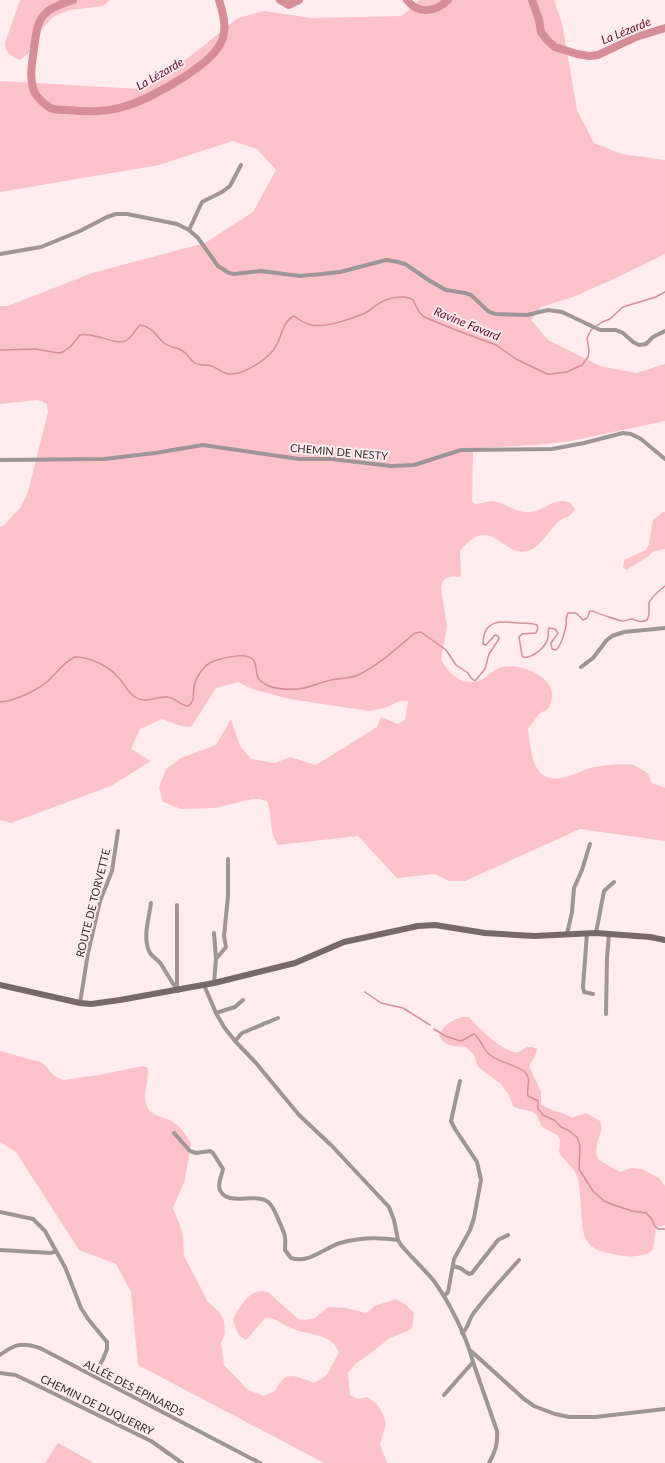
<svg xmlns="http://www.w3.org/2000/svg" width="665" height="1463" font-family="Lato,sans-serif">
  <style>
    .green { fill: #fcc2c9 }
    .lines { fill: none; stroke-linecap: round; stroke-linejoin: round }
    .stream { stroke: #d58d97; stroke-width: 1.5 }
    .river { stroke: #d58d97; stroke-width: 8 }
    .street { stroke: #9e9596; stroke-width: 4 }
    .secondary { stroke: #77696b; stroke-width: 6 }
    .labels { text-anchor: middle; stroke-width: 4; stroke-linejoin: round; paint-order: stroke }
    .street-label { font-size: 11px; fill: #362d2e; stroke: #feecee }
    .water-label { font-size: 12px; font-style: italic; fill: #640e27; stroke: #feecee }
  </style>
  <rect width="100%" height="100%" fill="#feecee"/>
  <!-- green -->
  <path class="green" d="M20 0H110L103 6 70 10 53 17 35 37 29 53 20 60C12 56 5 54 5 43Z
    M419 0H554L562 23 577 110 594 143 622 154 665 160V254L616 278 573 297 541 307 531 320 548 340 600 366 636 373 665 364V421L571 441 539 445 478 448 473 452 472 501 475 504C481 504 486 501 493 501 506 503 517 514 531 512 546 510 554 496 571 503L575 510 568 517C554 518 544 546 528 551 502 558 491 512 460 551L461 575 459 577C449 575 442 578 441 588L447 626 441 660C447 670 456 681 469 682 485 683 487 673 499 668 516 662 549 673 552 693 553 698 550 704 549 708L539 714 528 729C530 742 531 767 543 775 557 784 576 773 590 768 598 766 625 763 633 765 636 766 643 770 646 772 649 774 650 779 652 783L665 788V841L580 829 465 881H449L435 874 397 878 358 836 278 845C268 831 273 817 267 801L260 799H252L215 808 181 809 163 802 159 787 166 769 181 758 216 745 231 719 240 746 251 759 275 763 290 757 316 765 377 727 381 717 398 724 405 720 408 701H400L385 708 369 711 290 699 252 689 238 682 216 688 191 727 181 726 162 719 140 729 131 749 151 761 111 786 11 823 0 820V527L4 525 21 507 28 492 48 412 47 404 38 400 0 404V306H8L92 273 205 243 253 212 276 170 257 149 233 141 159 165 0 192V81L140 89 188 58 238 18 264 11 311 18 402 16Z
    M663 512H665V549L652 552 649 556 626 570 623 567 624 560 646 550 649 544 653 520Z
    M462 1017H469C482 1031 498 1048 517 1053L527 1047H533L537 1049 535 1056 529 1066 541 1092V1104C550 1112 563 1111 572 1118L586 1113 600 1121 602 1128 597 1144 596 1154 599 1160 620 1172 631 1168 642 1169 659 1178 665 1186V1225L656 1227 653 1249C651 1251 648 1254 646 1254 638 1257 626 1257 618 1255 609 1253 597 1252 590 1245 577 1234 584 1192 576 1174 572 1166 563 1160 559 1152L560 1140 557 1135 542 1127 536 1114 531 1111 519 1109 513 1106 509 1095 501 1084 478 1067 474 1055 466 1047C455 1046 444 1047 439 1035 445 1024 450 1021 462 1017Z
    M0 1051 40 1062 45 1065 54 1076 63 1080 99 1075 143 1066 148 1068C149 1080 143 1092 146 1103 149 1118 163 1115 173 1122 181 1127 186 1135 191 1143L185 1180 173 1208 183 1234 184 1256 208 1302 220 1313 224 1321 225 1334 221 1343 224 1365 248 1390 264 1396 275 1391C286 1369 294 1376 314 1383L327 1375 339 1352C337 1350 336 1346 334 1344 325 1334 305 1334 294 1329 283 1326 277 1317 265 1318L246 1340C237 1336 236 1329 233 1319 240 1306 250 1287 268 1292L298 1319 305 1320 315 1318 328 1307 346 1308 366 1313 375 1306 396 1299 405 1304 414 1313 412 1329 390 1338 367 1356 356 1363 348 1373 350 1395 358 1399 367 1397 377 1404 383 1414 386 1424 380 1444 387 1463H324L138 1365 131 1292 116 1264 79 1250 16 1152 0 1142Z
    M58 1443 94 1463H45Z"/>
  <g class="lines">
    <!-- stream -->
    <path class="stream" d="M0 350 36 349 58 353 63 352 71 346 80 335C93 331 117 347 127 340 133 336 135 330 140 325 153 327 156 336 164 343 169 347 174 347 179 349 192 354 187 365 206 365 216 365 220 373 229 374 244 375 271 358 277 344 282 335 283 321 294 316 299 320 305 323 311 325 325 328 352 319 365 313 370 311 373 307 378 304 387 298 404 294 413 300L419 312 424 317 456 330 496 345 516 359 547 374H551L567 372 582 365 588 357 589 351 587 338 591 330 602 322 610 319 623 307 656 297 665 292
      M0 702C15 701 41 689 51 678 59 670 64 662 75 657 90 657 109 666 119 678 124 684 128 693 135 697 145 704 154 697 165 697 174 696 179 705 188 706 195 702 193 694 194 687 196 677 204 664 214 661 222 658 249 651 254 661 259 669 252 677 265 684 275 690 294 690 304 688 313 686 322 682 331 680 340 678 349 679 358 675 379 665 397 648 415 633L421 632 446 650 456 665 468 673 471 678 475 681 485 669 489 654 499 639 498 636 495 635 486 645 483 644C483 619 501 621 519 623 525 623 532 623 537 625L538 628 536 633 522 634 519 637 522 655 523 657C532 659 546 647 548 638 549 633 547 632 549 628L555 629 558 633 551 643 552 649 556 650C562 645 564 634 566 626 567 620 565 618 568 613H576L583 620 587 618 590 611H593C596 613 620 621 623 621 626 621 628 619 632 619 638 621 640 623 647 620 651 614 648 610 649 603 651 597 660 590 665 586
      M365 992 381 1003 403 1008 430 1025
      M434 1029 445 1036 461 1041 474 1034C482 1040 482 1049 490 1055 500 1063 514 1064 525 1072 532 1080 526 1087 528 1096L538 1101V1109L543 1115 554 1120 561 1127 568 1130 577 1137 580 1146 579 1169 593 1191 604 1201 611 1204 632 1211 646 1213 651 1218 655 1226 658 1229H665"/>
    <!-- river -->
    <path class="river" d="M73 0C41 11 38 15 34 49 32 62 29 78 34 91 36 97 47 107 53 109 58 110 64 110 68 110 86 112 106 112 123 107 148 100 202 70 217 49 229 34 224 16 219 0
      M280 0 289 5 299 0
      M407 0C418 15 436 12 448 0
      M532 0 539 20 541 32 548 41 555 47 577 54 589 56 598 55 636 37 665 28"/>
    <!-- street -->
    <path class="street" d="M189 230 202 202 222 192 230 186 241 165
      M0 254 41 247 80 231 107 217 116 214H127L177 224 189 230 198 238 218 266 229 273 234 274 261 271 300 276 322 274 340 272 386 260 398 262 405 264 430 281 446 290 465 293 471 295 488 311 495 314 527 315 548 310 562 312 600 330H616L623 333 633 342 639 345 646 344 653 337 665 331
      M0 460 104 459 155 453 203 445 299 459H332L391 466 414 465 461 450 552 449 584 443 623 433 631 434 641 439 665 459
      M581 667 593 658 606 641 612 636 624 632 665 628
      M151 903C149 919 142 938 150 953 153 957 158 960 161 964 167 974 171 981 178 991
      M177 905V990
      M214 933 216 959
      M587 933 583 987 584 992 593 994
      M596 933 604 891 614 882
      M567 934 572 912 574 888 582 870 590 844
      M214 983 216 959 226 947 224 936 228 896V859
      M204 985 216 1013 224 1027 235 1041 256 1063 299 1115 332 1146 389 1207 394 1220 398 1240 401 1245C411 1257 424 1269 434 1281 449 1302 467 1337 473 1362L497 1431C498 1444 495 1452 489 1463
      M80 1003 88 953 100 901 112 871 118 831
      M216 1013 235 1007 243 1000
      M606 1014 607 958 609 934
      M235 1041 242 1033 278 1018
      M174 1133 190 1151 196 1153 210 1151 213 1153 223 1169C222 1176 217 1182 220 1190 227 1207 256 1192 268 1202 274 1207 276 1215 279 1221 285 1235 286 1235 285 1250L291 1258C309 1264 324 1248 340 1243 360 1237 378 1237 398 1240
      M0 1212 33 1219 45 1231 56 1251 65 1267 81 1308 88 1319 107 1342V1349L103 1359 94 1375
      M0 1250 51 1253 56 1251
      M453 1266 460 1268 469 1274 472 1273 498 1240 508 1235
      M444 1296 448 1292 454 1259 470 1230 474 1218 481 1180 477 1162 455 1129 451 1121 460 1081
      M462 1333C469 1328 468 1320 473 1314 487 1295 503 1278 519 1260
      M471 1351 524 1399 534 1406 555 1414 569 1417H595L665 1409
      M0 1355C15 1344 21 1342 40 1348L260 1463
      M0 1373 15 1375 24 1379 151 1441 182 1463
      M444 1395 473 1362"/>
    <!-- secondary -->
    <path class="secondary" d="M0 985 80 1003 91 1004 120 1000 214 983 295 963 344 942 418 926 435 925 485 933 534 936 596 933 650 937 665 940"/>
  </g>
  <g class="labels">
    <!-- street labels -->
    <g class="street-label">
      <text transform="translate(339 452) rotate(5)" y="4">CHEMIN DE NESTY</text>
      <text transform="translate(93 903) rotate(-76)" y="4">ROUTE DE TORVETTE</text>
      <text transform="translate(134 1388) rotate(27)" y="4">ALLÉE DES EPINARDS</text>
      <text transform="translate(97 1405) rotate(26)" y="4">CHEMIN DE DUQUERRY</text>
    </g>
    <!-- water labels -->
    <g class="water-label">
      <text transform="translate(626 31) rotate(-22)" y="4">La Lézarde</text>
      <text transform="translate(160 74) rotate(-30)" y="4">La Lézarde</text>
      <text transform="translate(467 324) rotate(22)" y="4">Ravine Favard</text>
    </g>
  </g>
</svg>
